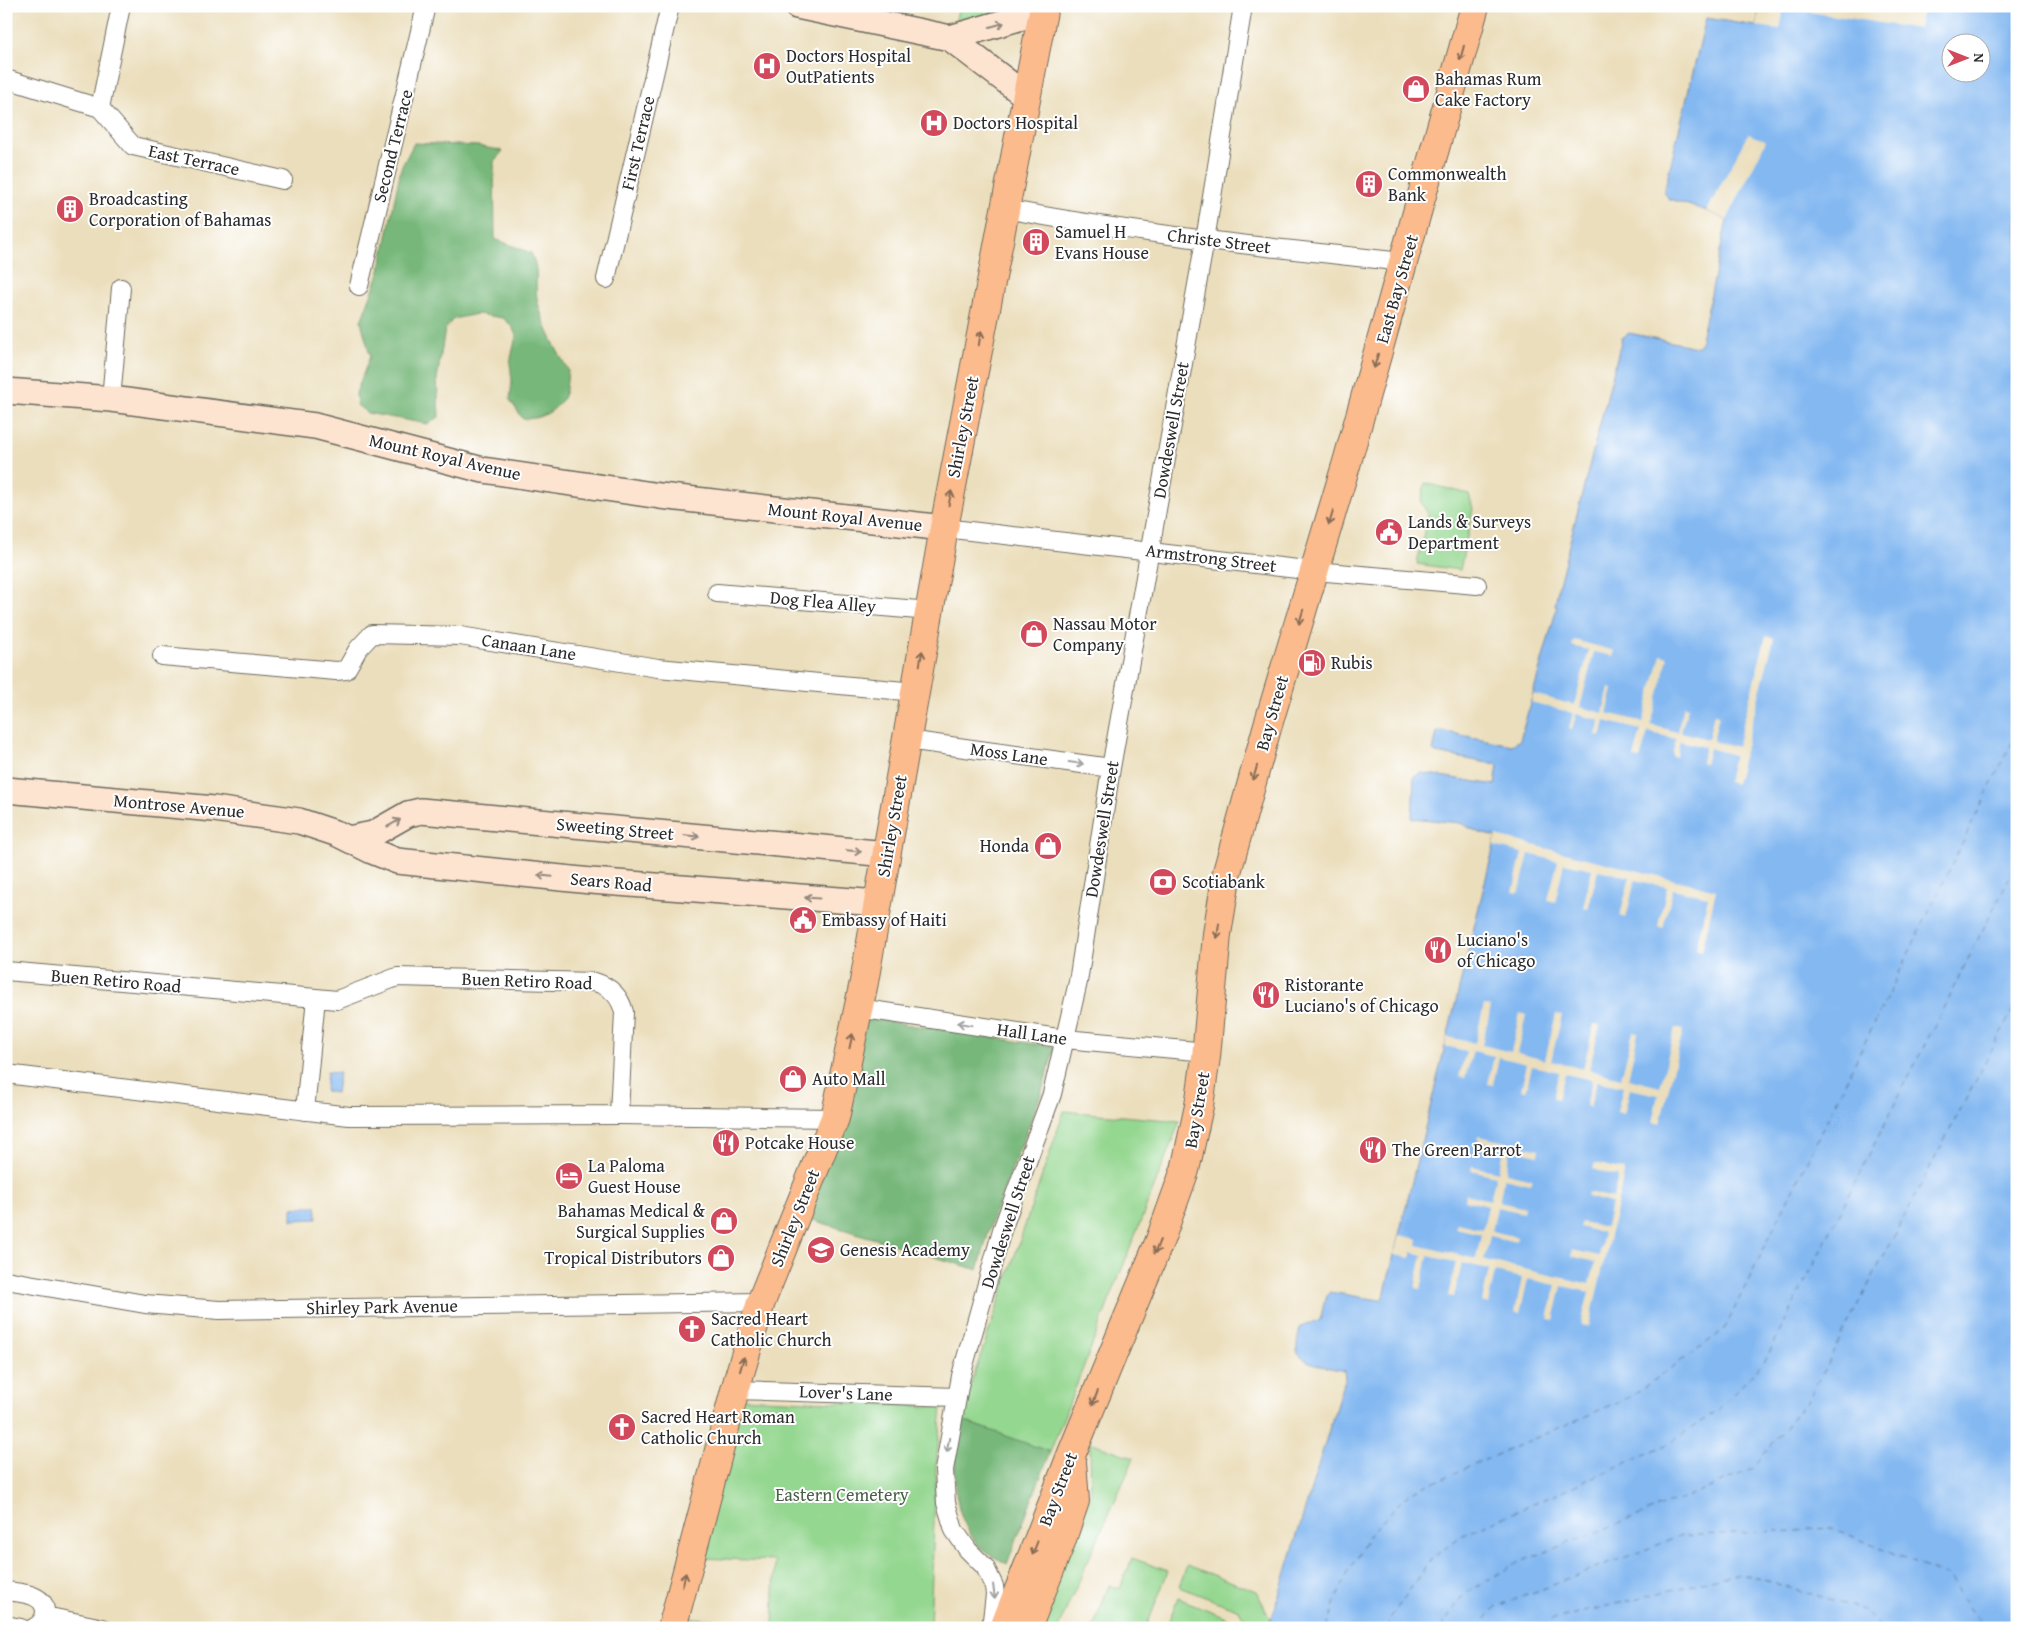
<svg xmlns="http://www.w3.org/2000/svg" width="2023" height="1634" font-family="'Gentium Book Plus',serif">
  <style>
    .green { fill: #94d790; stroke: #60815e }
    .forest { fill: #77b87a; stroke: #517252 }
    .water { fill: #83b8f1; stroke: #57728e; fill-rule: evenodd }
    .pier { fill: #ebdebc }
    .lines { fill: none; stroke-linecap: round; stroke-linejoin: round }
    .ferry { stroke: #4a5c70; stroke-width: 1; stroke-dasharray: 6 5; stroke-linecap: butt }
    .street-casing { stroke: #6e6a5e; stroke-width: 20 }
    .secondary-casing { stroke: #6e6a5e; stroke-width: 28 }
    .highway-casing { stroke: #6e6a5e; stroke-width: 30 }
    .street { stroke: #fff; stroke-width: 18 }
    .secondary { stroke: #fde4d1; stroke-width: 25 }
    .highway { stroke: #fbbb8c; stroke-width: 28 }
    .oneway { stroke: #94887e }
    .oneway2 { stroke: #896c57 }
    .oneway3 { stroke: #a0a0a0 }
    .labels { text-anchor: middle; stroke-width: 4; stroke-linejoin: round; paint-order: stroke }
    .poi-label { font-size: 18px; fill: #2b2b2b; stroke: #fff; text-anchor: start }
    .street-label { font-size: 18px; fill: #2b2b2b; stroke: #fff }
    .park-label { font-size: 18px; fill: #4a5f49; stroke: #fff }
  </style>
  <rect width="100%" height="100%" fill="#fff"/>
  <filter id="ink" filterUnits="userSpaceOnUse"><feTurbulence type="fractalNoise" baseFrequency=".02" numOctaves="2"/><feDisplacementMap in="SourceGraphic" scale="10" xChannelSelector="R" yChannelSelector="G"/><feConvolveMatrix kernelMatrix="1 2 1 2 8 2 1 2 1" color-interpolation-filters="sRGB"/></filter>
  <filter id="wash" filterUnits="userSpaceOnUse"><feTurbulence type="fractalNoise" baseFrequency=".0096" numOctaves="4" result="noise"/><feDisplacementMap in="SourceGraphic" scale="20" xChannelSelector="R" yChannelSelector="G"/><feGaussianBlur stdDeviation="1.12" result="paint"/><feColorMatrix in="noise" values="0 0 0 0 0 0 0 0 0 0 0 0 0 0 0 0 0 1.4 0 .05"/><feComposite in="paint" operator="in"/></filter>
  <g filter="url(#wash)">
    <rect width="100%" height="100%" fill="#ebdebc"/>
    <!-- green -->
    <path class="green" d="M959 6H1037L954 28Z
      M1425 483 1469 494 1473 509 1460 570 1417 564 1428 514 1421 502Z
      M1064 1111 1180 1121 1050 1452 959 1419Z
      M739 1398 942 1407 936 1466 930 1628H773L775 1561 699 1558Z
      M1090 1442 1134 1458 1058 1628H1036L1091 1492Z
      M1132 1558 1168 1571 1146 1628H1093L1109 1585 1120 1589Z
      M1187 1565 1256 1591 1271 1619 1267 1628H1242L1245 1621 1239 1610 1179 1587Z
      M1178 1598 1236 1621 1234 1628H1166Z
      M687 1618 715 1619 714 1628H685Z"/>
    <!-- forest -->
    <path class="forest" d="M414 143 478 146 503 151 494 161 495 239 531 253C541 273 533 284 538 303 544 326 556 349 568 370 567 378 567 391 563 398 554 413 540 419 523 419L510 400 512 381 510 363 516 336 512 326 503 318 477 314 453 319 445 329 437 379 439 417 428 424 367 413 357 405 356 393 370 356 361 321 380 271 401 168Z
      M865 1018 1055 1047 1041 1094 992 1220 978 1270 806 1218Z
      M959 1419 1050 1452 1007 1564C999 1559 987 1554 981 1548 947 1512 954 1463 959 1419Z"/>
    <!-- water -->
    <path class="water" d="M1760 6H2017V1628H1269L1345 1377 1344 1371C1333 1368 1300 1364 1297 1351 1296 1344 1299 1335 1300 1327 1306 1322 1313 1324 1320 1320L1326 1295 1329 1292 1380 1300 1384 1296 1496 837 1480 833 1460 823 1412 818 1414 776 1422 773 1495 785 1498 765 1436 753 1433 751 1437 732 1441 731 1512 745 1520 740 1557 607 1555 605 1558 588 1622 338 1629 333 1696 347 1700 344 1727 220 1707 211 1669 199 1664 192 1706 18 1756 26ZM1950 42H1980V72H1950Z
      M327 1072 339 1073 336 1093 325 1091Z
      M316 1206 317 1219 292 1220V1208Z"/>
    <!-- pier -->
    <path class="pier" d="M1760 6H1923L1919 29 1784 8 1780 29 1756 26Z
      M1748 134 1766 141 1727 220 1707 211Z
      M1766 636 1774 638 1736 784 1728 782 1734 755 1709 748 1705 764 1701 763 1705 747 1680 741 1676 757 1672 756 1676 739 1648 732 1640 759 1634 758 1641 730 1605 721 1601 736 1596 735 1600 720 1576 714 1572 730 1569 729 1573 713 1531 702 1533 694 1574 705 1589 650 1572 646 1574 640 1615 651 1613 656 1594 652 1580 707 1603 713 1609 688 1613 689 1607 713 1643 722 1661 655 1668 657 1651 725 1677 732 1684 706 1688 707 1681 732 1708 739 1714 714 1719 715 1713 741 1737 747Z
      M1496 836 1716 890 1702 951 1696 949 1708 897 1673 889 1663 928 1658 926 1667 887 1635 880 1626 918 1620 916 1630 877 1598 870 1588 909 1583 908 1592 869 1564 863 1555 902 1548 900 1558 861 1529 854 1519 893 1513 892 1522 853 1494 846Z
      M1484 1005 1491 1007 1482 1045 1511 1052 1520 1013 1526 1015 1517 1053 1545 1060 1556 1014 1562 1015 1551 1061 1583 1069 1594 1024 1600 1025 1589 1070 1621 1078 1633 1032 1638 1033 1628 1079 1660 1087 1675 1028 1683 1030 1660 1124 1652 1122 1658 1095 1630 1089 1624 1114 1617 1112 1623 1087 1597 1081 1590 1107 1586 1106 1592 1080 1565 1074 1558 1099 1553 1098 1559 1072 1532 1066 1526 1091 1521 1090 1527 1064 1499 1057 1493 1085 1488 1084 1494 1056 1473 1051 1465 1078 1459 1077 1466 1051 1445 1046 1447 1037 1475 1043Z
      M1479 1136 1539 1150 1538 1155 1511 1149 1506 1173 1532 1179 1530 1184 1504 1178 1499 1202 1525 1208 1524 1213 1497 1207 1492 1231 1517 1237 1516 1242 1490 1236 1484 1260 1590 1284 1595 1262 1571 1256 1572 1250 1599 1256 1604 1233 1579 1227 1581 1222 1606 1227 1611 1203 1587 1197 1588 1192 1613 1198 1618 1176 1593 1169 1595 1163 1625 1170 1589 1327 1581 1325 1589 1292 1562 1286 1554 1320 1548 1319 1556 1285 1528 1279 1520 1313 1515 1312 1522 1278 1495 1272 1488 1304 1482 1302 1489 1269 1462 1263 1454 1297 1448 1296 1456 1262 1428 1256 1421 1289 1415 1288 1422 1255 1412 1252 1410 1258 1394 1255 1399 1235 1418 1239 1417 1245 1476 1259 1481 1234 1456 1228 1457 1223 1483 1229 1488 1206 1465 1200 1466 1194 1490 1200 1496 1176 1471 1170 1472 1166 1498 1172 1504 1147 1478 1141Z"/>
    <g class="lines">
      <!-- ferry -->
      <path class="ferry" d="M1327 1628 1342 1584 1369 1535 1409 1493 1632 1396 1724 1330 2017 732
        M1387 1628 1391 1617 1431 1559 1461 1536 1666 1445 1717 1411 1765 1361 2017 862
        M1441 1628 1464 1594 1515 1564 1689 1496 1753 1468 1809 1398 2017 1002
        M1479 1628 1495 1607 1681 1536 1833 1528 1948 1577 1984 1628
        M1543 1628 1555 1619 1739 1573 1864 1609 1880 1628"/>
    </g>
  </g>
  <g filter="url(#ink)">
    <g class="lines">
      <defs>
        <path id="street" d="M6 79 100 108 133 146 283 180
          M100 108 121 6
          M1005 209C1137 234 1271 248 1404 262
          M606 279 670 6
          M359 286 426 6
          M111 399 121 288
          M944 528 1315 571 1477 585
          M717 593 930 611
          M162 656 336 671 346 670 358 649 372 634 460 636 658 668 915 692
          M907 740 1111 768
          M6 971 316 998
          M858 1008 1065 1039 1207 1052
          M6 1074 349 1116 619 1115 835 1118
          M305 1111 316 998 337 1000 397 977 595 982C611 987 620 996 624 1012L619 1115
          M6 1280 145 1304 219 1310 761 1302
          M735 1390 957 1397
          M6 1591C20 1593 46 1593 45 1613 44 1620 40 1625 33 1628
          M45 1616 103 1628
          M6 1625 21 1628
          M991 1628 995 1595 994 1586 985 1567 968 1550 954 1530 946 1503 944 1470 961 1376 1002 1230 1052 1094 1078 982 1111 768 1205 240 1243 6"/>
        <path id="secondary" d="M797 6 950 38 1027 97
          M950 38 1043 11
          M6 391 111 399 315 426 483 470 660 496 944 528
          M6 790 214 809 299 821 338 834 372 851 397 861 591 881 878 903
          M348 839 373 834 408 814 421 811 887 854"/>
        <path id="highway" d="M672 1628 735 1390 761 1302 835 1118 864 982 944 528 1044 6
          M1004 1628 1072 1453 1160 1240 1185 1170 1199 1106 1206 1057 1217 934 1227 872 1267 728 1347 462 1475 6
          M1027 1628 1061 1542 1075 1501 1072 1462"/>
      </defs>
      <!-- street casing -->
      <use href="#street" class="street-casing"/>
      <!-- secondary casing -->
      <use href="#secondary" class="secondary-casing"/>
      <!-- highway casing -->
      <use href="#highway" class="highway-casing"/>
      <!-- street -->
      <use href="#street" class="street"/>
      <!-- secondary -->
      <use href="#secondary" class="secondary"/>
      <!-- highway -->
      <use href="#highway" class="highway"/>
    </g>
    <!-- one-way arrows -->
    <defs><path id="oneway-shaft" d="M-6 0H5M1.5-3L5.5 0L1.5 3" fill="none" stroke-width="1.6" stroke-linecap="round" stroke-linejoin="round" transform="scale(1.25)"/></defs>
    <g class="oneway">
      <use href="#oneway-shaft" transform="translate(997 25) rotate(-16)"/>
      <use href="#oneway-shaft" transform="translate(394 823) rotate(-29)"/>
      <use href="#oneway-shaft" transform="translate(692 836) rotate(5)"/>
      <use href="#oneway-shaft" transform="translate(854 851) rotate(5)"/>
      <use href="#oneway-shaft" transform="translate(545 876) rotate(-174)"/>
      <use href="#oneway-shaft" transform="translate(812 898) rotate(-176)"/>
    </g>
    <g class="oneway2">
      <use href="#oneway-shaft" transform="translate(1462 53) rotate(105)"/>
      <use href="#oneway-shaft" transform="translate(980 338) rotate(-80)"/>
      <use href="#oneway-shaft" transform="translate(1376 361) rotate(106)"/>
      <use href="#oneway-shaft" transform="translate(950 498) rotate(-79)"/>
      <use href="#oneway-shaft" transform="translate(1331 518) rotate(107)"/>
      <use href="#oneway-shaft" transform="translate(1301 617) rotate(107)"/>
      <use href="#oneway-shaft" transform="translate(921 658) rotate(-80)"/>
      <use href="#oneway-shaft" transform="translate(1255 773) rotate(106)"/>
      <use href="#oneway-shaft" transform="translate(1218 931) rotate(98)"/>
      <use href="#oneway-shaft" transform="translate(851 1041) rotate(-78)"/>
      <use href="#oneway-shaft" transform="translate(1157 1247) rotate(112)"/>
      <use href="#oneway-shaft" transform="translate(742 1364) rotate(-74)"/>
      <use href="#oneway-shaft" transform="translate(1095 1398) rotate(112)"/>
      <use href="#oneway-shaft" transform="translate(1035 1548) rotate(111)"/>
      <use href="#oneway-shaft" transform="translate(684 1580) rotate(-76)"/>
    </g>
    <g class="oneway3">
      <use href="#oneway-shaft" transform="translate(1076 763) rotate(8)"/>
      <use href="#oneway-shaft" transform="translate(965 1024) rotate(-171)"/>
      <use href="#oneway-shaft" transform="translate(948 1445) rotate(100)"/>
      <use href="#oneway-shaft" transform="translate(994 1592) rotate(83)"/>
    </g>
  </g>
  <!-- icons -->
  <defs>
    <symbol id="hospital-disc" viewBox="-11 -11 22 22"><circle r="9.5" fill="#d1495b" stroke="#fff"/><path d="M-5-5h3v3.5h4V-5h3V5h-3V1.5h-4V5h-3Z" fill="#fff"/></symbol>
    <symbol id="shop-disc" viewBox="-11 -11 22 22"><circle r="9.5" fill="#d1495b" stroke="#fff"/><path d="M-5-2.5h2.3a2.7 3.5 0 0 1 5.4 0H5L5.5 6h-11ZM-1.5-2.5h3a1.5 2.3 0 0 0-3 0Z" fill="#fff"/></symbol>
    <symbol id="building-disc" viewBox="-11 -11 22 22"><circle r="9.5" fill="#d1495b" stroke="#fff"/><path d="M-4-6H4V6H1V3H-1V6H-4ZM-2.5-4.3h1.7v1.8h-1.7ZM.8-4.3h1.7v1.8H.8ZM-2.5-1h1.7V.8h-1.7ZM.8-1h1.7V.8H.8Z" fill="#fff"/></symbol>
    <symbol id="civic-disc" viewBox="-11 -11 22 22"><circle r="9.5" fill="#d1495b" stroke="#fff"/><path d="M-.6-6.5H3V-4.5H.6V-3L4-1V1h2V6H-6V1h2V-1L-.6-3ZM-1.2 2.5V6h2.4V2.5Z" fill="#fff"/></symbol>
    <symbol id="fuel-disc" viewBox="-11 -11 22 22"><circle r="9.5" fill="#d1495b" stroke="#fff"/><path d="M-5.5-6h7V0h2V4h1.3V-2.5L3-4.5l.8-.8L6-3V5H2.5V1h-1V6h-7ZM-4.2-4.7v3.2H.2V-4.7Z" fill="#fff"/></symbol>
    <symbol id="bank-disc" viewBox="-11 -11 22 22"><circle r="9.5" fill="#d1495b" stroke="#fff"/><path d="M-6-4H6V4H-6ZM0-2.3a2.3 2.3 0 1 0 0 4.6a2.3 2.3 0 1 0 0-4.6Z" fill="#fff"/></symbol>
    <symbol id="restaurant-disc" viewBox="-11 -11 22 22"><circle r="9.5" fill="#d1495b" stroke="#fff"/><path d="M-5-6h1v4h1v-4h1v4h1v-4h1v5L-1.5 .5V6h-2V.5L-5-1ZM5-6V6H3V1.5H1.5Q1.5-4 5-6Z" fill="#fff"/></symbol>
    <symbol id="hotel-disc" viewBox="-11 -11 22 22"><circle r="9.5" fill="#d1495b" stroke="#fff"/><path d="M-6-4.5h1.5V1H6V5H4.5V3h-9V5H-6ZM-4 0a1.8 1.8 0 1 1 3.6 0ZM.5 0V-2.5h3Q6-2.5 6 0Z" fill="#fff"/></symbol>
    <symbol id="school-disc" viewBox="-11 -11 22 22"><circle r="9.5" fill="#d1495b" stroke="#fff"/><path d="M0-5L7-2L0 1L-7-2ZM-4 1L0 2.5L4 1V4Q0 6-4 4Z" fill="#fff"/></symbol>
    <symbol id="church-disc" viewBox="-11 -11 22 22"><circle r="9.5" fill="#d1495b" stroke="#fff"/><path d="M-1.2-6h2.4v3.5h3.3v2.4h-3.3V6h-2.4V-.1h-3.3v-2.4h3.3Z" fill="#fff"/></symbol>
  </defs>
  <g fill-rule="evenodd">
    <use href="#hospital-disc" x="751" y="50" width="32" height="32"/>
    <use href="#shop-disc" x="1400" y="73" width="32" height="32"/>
    <use href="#hospital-disc" x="918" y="107" width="32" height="32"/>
    <use href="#building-disc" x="1353" y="168" width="32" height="32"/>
    <use href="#building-disc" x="54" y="193" width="32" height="32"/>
    <use href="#building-disc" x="1020" y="226" width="32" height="32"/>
    <use href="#civic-disc" x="1373" y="516" width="32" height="32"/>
    <use href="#shop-disc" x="1018" y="618" width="32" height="32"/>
    <use href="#fuel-disc" x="1296" y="647" width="32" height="32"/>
    <use href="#shop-disc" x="1032" y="830" width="32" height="32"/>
    <use href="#bank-disc" x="1147" y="866" width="32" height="32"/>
    <use href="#civic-disc" x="787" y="904" width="32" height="32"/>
    <use href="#restaurant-disc" x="1422" y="934" width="32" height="32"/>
    <use href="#restaurant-disc" x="1250" y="979" width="32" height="32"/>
    <use href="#shop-disc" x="777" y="1063" width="32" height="32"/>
    <use href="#restaurant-disc" x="710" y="1127" width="32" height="32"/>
    <use href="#restaurant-disc" x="1357" y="1134" width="32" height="32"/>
    <use href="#hotel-disc" x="553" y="1160" width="32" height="32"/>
    <use href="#shop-disc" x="708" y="1205" width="32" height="32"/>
    <use href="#school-disc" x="805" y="1234" width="32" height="32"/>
    <use href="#shop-disc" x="705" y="1242" width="32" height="32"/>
    <use href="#church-disc" x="676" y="1313" width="32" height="32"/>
    <use href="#church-disc" x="606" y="1411" width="32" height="32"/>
  </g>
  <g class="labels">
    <!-- poi labels -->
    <g class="poi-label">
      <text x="786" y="62">Doctors Hospital<tspan x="786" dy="21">OutPatients</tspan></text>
      <text x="1435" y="85">Bahamas Rum<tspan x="1435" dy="21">Cake Factory</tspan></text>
      <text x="953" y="129">Doctors Hospital</text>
      <text x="1388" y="180">Commonwealth<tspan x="1388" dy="21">Bank</tspan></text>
      <text x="89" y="205">Broadcasting<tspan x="89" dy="21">Corporation of Bahamas</tspan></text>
      <text x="1055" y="238">Samuel H<tspan x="1055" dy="21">Evans House</tspan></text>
      <text x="1408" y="528">Lands &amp; Surveys<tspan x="1408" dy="21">Department</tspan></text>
      <text x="1053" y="630">Nassau Motor<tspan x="1053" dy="21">Company</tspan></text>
      <text x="1331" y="669">Rubis</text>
      <text x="1029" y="852" text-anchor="end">Honda</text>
      <text x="1182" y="888">Scotiabank</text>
      <text x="822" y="926">Embassy of Haiti</text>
      <text x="1457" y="946">Luciano's<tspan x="1457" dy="21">of Chicago</tspan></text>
      <text x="1285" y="991">Ristorante<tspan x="1285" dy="21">Luciano's of Chicago</tspan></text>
      <text x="812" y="1085">Auto Mall</text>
      <text x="745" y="1149">Potcake House</text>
      <text x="1392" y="1156">The Green Parrot</text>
      <text x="588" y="1172">La Paloma<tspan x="588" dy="21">Guest House</tspan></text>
      <text x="705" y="1217" text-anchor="end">Bahamas Medical &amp;<tspan x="705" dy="21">Surgical Supplies</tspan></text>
      <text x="840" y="1256">Genesis Academy</text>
      <text x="702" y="1264" text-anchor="end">Tropical Distributors</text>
      <text x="711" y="1325">Sacred Heart<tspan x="711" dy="21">Catholic Church</tspan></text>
      <text x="641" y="1423">Sacred Heart Roman<tspan x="641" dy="21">Catholic Church</tspan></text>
    </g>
    <!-- street labels -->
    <g class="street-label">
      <text transform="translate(638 143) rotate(-77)" y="6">First Terrace</text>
      <text transform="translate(393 146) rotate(-76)" y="6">Second Terrace</text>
      <text transform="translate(194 160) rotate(12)" y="6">East Terrace</text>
      <text transform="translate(1219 241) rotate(7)" y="6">Christe Street</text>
      <text transform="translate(1397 289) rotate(-74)" y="6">East Bay Street</text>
      <text transform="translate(963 427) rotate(-79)" y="6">Shirley Street</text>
      <text transform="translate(1171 430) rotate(-80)" y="6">Dowdeswell Street</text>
      <text transform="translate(445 457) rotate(13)" y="6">Mount Royal Avenue</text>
      <text transform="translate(845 517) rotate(6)" y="6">Mount Royal Avenue</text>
      <text transform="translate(1211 558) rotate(7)" y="6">Armstrong Street</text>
      <text transform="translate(823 602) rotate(5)" y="6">Dog Flea Alley</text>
      <text transform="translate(529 647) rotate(9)" y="6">Canaan Lane</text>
      <text transform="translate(1272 713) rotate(-74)" y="6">Bay Street</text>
      <text transform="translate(1009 754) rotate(8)" y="6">Moss Lane</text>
      <text transform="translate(179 806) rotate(5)" y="6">Montrose Avenue</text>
      <text transform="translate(892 826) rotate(-80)" y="6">Shirley Street</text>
      <text transform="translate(615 829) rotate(5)" y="6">Sweeting Street</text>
      <text transform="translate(1102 829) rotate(-81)" y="6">Dowdeswell Street</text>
      <text transform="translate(611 882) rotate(5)" y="6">Sears Road</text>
      <text transform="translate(116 981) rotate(5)" y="6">Buen Retiro Road</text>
      <text transform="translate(527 981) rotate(2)" y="6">Buen Retiro Road</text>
      <text transform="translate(1032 1034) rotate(8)" y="6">Hall Lane</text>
      <text transform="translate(1197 1110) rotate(-80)" y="6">Bay Street</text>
      <text transform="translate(795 1218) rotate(-68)" y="6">Shirley Street</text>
      <text transform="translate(1008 1222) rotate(-72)" y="6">Dowdeswell Street</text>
      <text transform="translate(382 1307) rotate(-1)" y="6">Shirley Park Avenue</text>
      <text transform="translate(846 1393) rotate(2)" y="6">Lover's Lane</text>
      <text transform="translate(1058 1489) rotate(-69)" y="6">Bay Street</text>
    </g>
    <!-- park labels -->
    <g class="park-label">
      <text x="842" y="1501">Eastern Cemetery</text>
    </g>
  </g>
  <!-- margin -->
  <rect width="2023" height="1634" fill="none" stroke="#fff" stroke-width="25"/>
  <!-- north arrow -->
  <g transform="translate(1966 58) rotate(90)"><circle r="24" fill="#ffffff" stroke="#aaaaaa"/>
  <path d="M0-4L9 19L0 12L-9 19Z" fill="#d1495b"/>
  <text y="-8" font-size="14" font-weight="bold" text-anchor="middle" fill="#2b2b2b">N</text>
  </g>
</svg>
